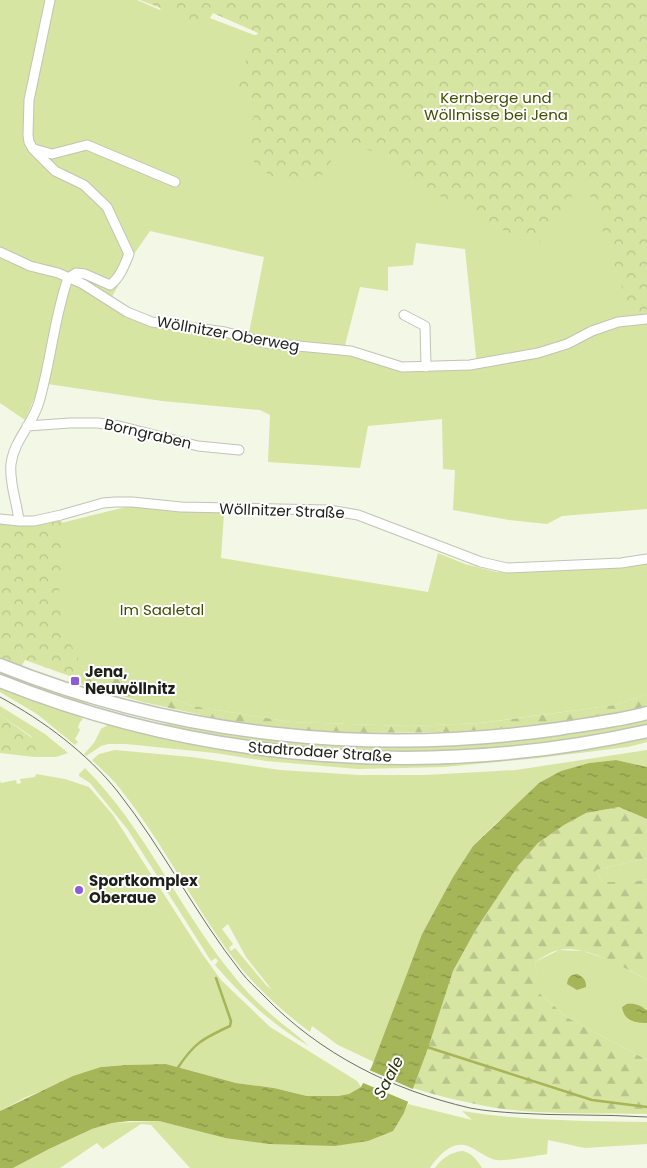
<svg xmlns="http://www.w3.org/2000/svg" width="647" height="1168" font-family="Poppins,sans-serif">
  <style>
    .green { fill: #d6e5a2; fill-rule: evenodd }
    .forest { fill: url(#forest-firs) }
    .park { fill: url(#park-crowns) }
    .water { fill: url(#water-ripples) }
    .pier { fill: #f2f7e6 }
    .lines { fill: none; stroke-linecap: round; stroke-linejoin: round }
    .stream { stroke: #a4b657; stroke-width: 2.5 }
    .minor-casing { stroke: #c0c4b4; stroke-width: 11 }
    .primary-casing { stroke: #c0c4b4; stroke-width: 15 }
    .minor { stroke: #fff; stroke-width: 9 }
    .primary { stroke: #fff; stroke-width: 12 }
    .tram { stroke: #6c6e64; stroke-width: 1 }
    .poi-dot { fill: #8c5dd7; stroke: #fff; stroke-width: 2 }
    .labels { text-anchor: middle; stroke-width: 4; stroke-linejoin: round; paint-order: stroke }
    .park-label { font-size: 15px; fill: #414c00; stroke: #fff }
    .street-label { font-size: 15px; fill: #1e1f19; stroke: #fff }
    .poi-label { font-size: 15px; font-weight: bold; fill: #1e1f19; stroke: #fff; text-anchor: start }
    .water-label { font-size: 16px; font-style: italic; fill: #2c330a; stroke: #fff }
  </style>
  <defs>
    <pattern id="forest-firs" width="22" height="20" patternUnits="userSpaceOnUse" patternTransform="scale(1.25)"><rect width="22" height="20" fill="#d6e5a2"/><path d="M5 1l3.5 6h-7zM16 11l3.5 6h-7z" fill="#b7c48b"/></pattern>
    <pattern id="park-crowns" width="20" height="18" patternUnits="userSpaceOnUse" patternTransform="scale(1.25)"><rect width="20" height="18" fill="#d6e5a2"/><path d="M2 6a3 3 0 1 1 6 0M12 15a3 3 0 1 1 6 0" fill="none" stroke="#b7c48b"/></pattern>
    <pattern id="water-ripples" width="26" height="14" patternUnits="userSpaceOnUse" patternTransform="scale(1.25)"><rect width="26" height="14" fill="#a4b657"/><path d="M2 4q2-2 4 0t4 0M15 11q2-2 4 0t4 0" fill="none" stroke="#859347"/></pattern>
  </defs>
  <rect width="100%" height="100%" fill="#f2f7e6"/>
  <!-- green -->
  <path class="green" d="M0 0H137L160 10 163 0 254 35 647 0V509L562 516 547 524 509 520 453 510 455 470 443 469 442 419 368 426 360 468 268 462 270 415 260 410 162 401 41 383 25 420 0 403ZM150 231 264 257 247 343 223 334 122 312 108 304 129 266 132 257ZM416 243 465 249 477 366 449 370 398 371 343 353 360 287 388 291V267L413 265Z
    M130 506 224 513 221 558 428 592 438 553 465 564 497 572 547 571 647 562V694L615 705 481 723 409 726 291 722 193 706 95 671 81 668 30 566 61 523Z
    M0 671 77 698 92 706 90 707 0 675Z
    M0 686 77 715 83 719 80 722 78 727 80 730 75 739 78 742 75 745 37 714 0 692Z
    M0 706 45 734 68 753 56 757H34L41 754 31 736 0 715Z
    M647 718V724C526 751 397 760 274 745 231 739 189 731 147 722L182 725 223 733 276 740 353 744Z
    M109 724 361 762 647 735V742L628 747 538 758 445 767 358 769 266 761 215 753 126 744H108L101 746 86 756 84 754 94 743 101 729Z
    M115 750 191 757 280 770 359 775H425L516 770 647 750V767L616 760 589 763 561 771 496 823 473 846 453 877 422 934 374 1062 338 1045 312 1026 310 1032C282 1011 254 986 233 958 193 904 163 843 121 790 113 779 102 770 92 760L99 754ZM228 924 246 957 272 990 266 985 235 948 231 951 229 948 233 944 222 929Z
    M85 768C144 827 177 905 229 970 240 984 252 998 265 1009 279 1022 295 1033 309 1046 273 1026 242 996 215 965L218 961 216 958 211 961 128 830 90 783 79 776V774Z
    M36 774 65 779 89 787 113 815 203 955 221 980 270 1027 357 1081 361 1087 349 1094 338 1096H307L274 1088 236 1083 166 1064 126 1065 101 1067 24 1098 0 1111V781L1 783 16 780 17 784 21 783 20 779 35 777Z
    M647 858V879L633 882H602L596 870Z
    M559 950 583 951 612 961 647 980V1060L568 1018 538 992 535 962Z
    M408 1104 472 1120 462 1111C524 1121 585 1121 647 1122V1144L585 1148 548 1140 547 1154C534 1156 509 1161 496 1160 486 1158 478 1150 468 1146 452 1140 438 1156 430 1168H190L151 1125 141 1124 103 1149 97 1143 60 1168H13L49 1149 92 1129 112 1123 159 1121 225 1138 404 1113Z
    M463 1151C473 1154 477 1160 482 1168H435C442 1158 451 1152 463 1151Z"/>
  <!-- forest -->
  <path class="forest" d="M30 566 81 668 95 671 193 706 291 722 409 726 482 723 615 705 647 694V707L602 718 480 732 346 733 282 729 219 719 143 702 79 684Z
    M619 807 647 819V858L596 870 602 882H633L647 879V980C625 968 584 944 559 950 551 951 542 958 535 962L539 993 568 1018 647 1060V1114C597 1113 546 1115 496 1108 468 1103 441 1097 413 1088L453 971 475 931 518 866 538 843 564 825 586 813Z"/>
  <!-- park -->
  <path class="park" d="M140 0H647V316L630 310 585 180 569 184 575 213 546 222 538 249 440 196 372 151 339 143C334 154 329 169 320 177 298 196 244 170 246 141 247 130 254 117 258 107L232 92 258 33 213 13 205 26Z
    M62 521 63 555 59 588 63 628 83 669 78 679 25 660 21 667 0 658V522L16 524Z
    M0 715 42 745 41 754 34 757 0 753Z"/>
  <!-- water -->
  <path class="water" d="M616 760 647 767V819L619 807 586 813 564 825 538 843 518 866 475 931 453 971 428 1048 404 1113 393 1131 368 1141 335 1146 269 1144 225 1138 159 1121H129L112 1123 92 1129 49 1149 13 1168H0V1111L73 1076 101 1067 126 1065 166 1064 236 1083 274 1088 307 1096H338L349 1094 361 1087 372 1066 422 934 453 877 473 846 539 783 561 771 589 763Z
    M577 974C583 977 586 979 586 987L577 990 567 984C568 977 570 975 577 974Z
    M627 1004C635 1003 641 1005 647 1011V1023C635 1023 624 1021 622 1007Z"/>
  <!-- pier -->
  <path class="pier" d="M367 1069 415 1090 411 1103 361 1082Z"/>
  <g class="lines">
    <!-- stream -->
    <path class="stream" d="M427 1047 592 1100 647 1107
      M177 1069C194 1043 202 1039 230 1026L231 1021 216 978"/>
    <defs>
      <path id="minor" d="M34 149 52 154 87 145 175 182
        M0 252 30 266 58 273 83 284 127 312 152 322 225 332 266 343 351 351 402 367 470 365 538 353 567 344 592 331 618 322 647 319
        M404 315 425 326 426 367
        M27 426 70 423H98L119 426 198 446 239 450
        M0 519 19 521H34L61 515 103 503 115 502H132L181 507 329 510 358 515 481 562 507 568 621 563 647 559
        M19 521C17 502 9 483 11 464 14 440 33 424 39 402 51 361 54 318 68 278L76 273 85 274 110 285C120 278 125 264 129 254L107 207 84 185 55 171 33 149 29 142 28 135 29 100 50 0"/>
      <path id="primary" d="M0 665C177 736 369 756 558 729 587 724 618 721 647 713
        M0 681C204 763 433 779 647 731"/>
    </defs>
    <!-- minor casing -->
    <use href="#minor" class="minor-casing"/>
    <!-- primary casing -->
    <use href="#primary" class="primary-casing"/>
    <!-- minor -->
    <use href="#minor" class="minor"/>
    <!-- primary -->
    <use href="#primary" class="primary"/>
    <!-- tram -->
    <path class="tram" d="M0 697C44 721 87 753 118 792 163 849 196 915 241 972 248 981 256 988 264 996 320 1054 392 1090 470 1108 485 1111 501 1112 515 1113 559 1116 603 1114 647 1117"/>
  </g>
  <!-- markers -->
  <g class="poi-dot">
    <rect x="70" y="676" width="10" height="10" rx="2.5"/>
    <circle cx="79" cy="890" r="5"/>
  </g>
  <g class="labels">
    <!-- park labels -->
    <g class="park-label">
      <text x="496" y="103">Kernberge und<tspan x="496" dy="17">Wöllmisse bei Jena</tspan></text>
      <text x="162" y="615">Im Saaletal</text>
    </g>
    <!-- street labels -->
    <g class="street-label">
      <text transform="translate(228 334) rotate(10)" y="5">Wöllnitzer Oberweg</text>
      <text transform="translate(148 434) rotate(13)" y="5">Borngraben</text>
      <text transform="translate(282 511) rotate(2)" y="5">Wöllnitzer Straße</text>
      <text transform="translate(320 752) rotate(4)" y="5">Stadtrodaer Straße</text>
    </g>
    <!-- poi labels -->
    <g class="poi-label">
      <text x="85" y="677">Jena,<tspan x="85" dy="17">Neuwöllnitz</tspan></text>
      <text x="89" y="886">Sportkomplex<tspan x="89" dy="17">Oberaue</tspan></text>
    </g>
    <!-- water labels -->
    <g class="water-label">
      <text transform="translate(388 1077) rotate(-62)" y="6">Saale</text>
    </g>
  </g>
</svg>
